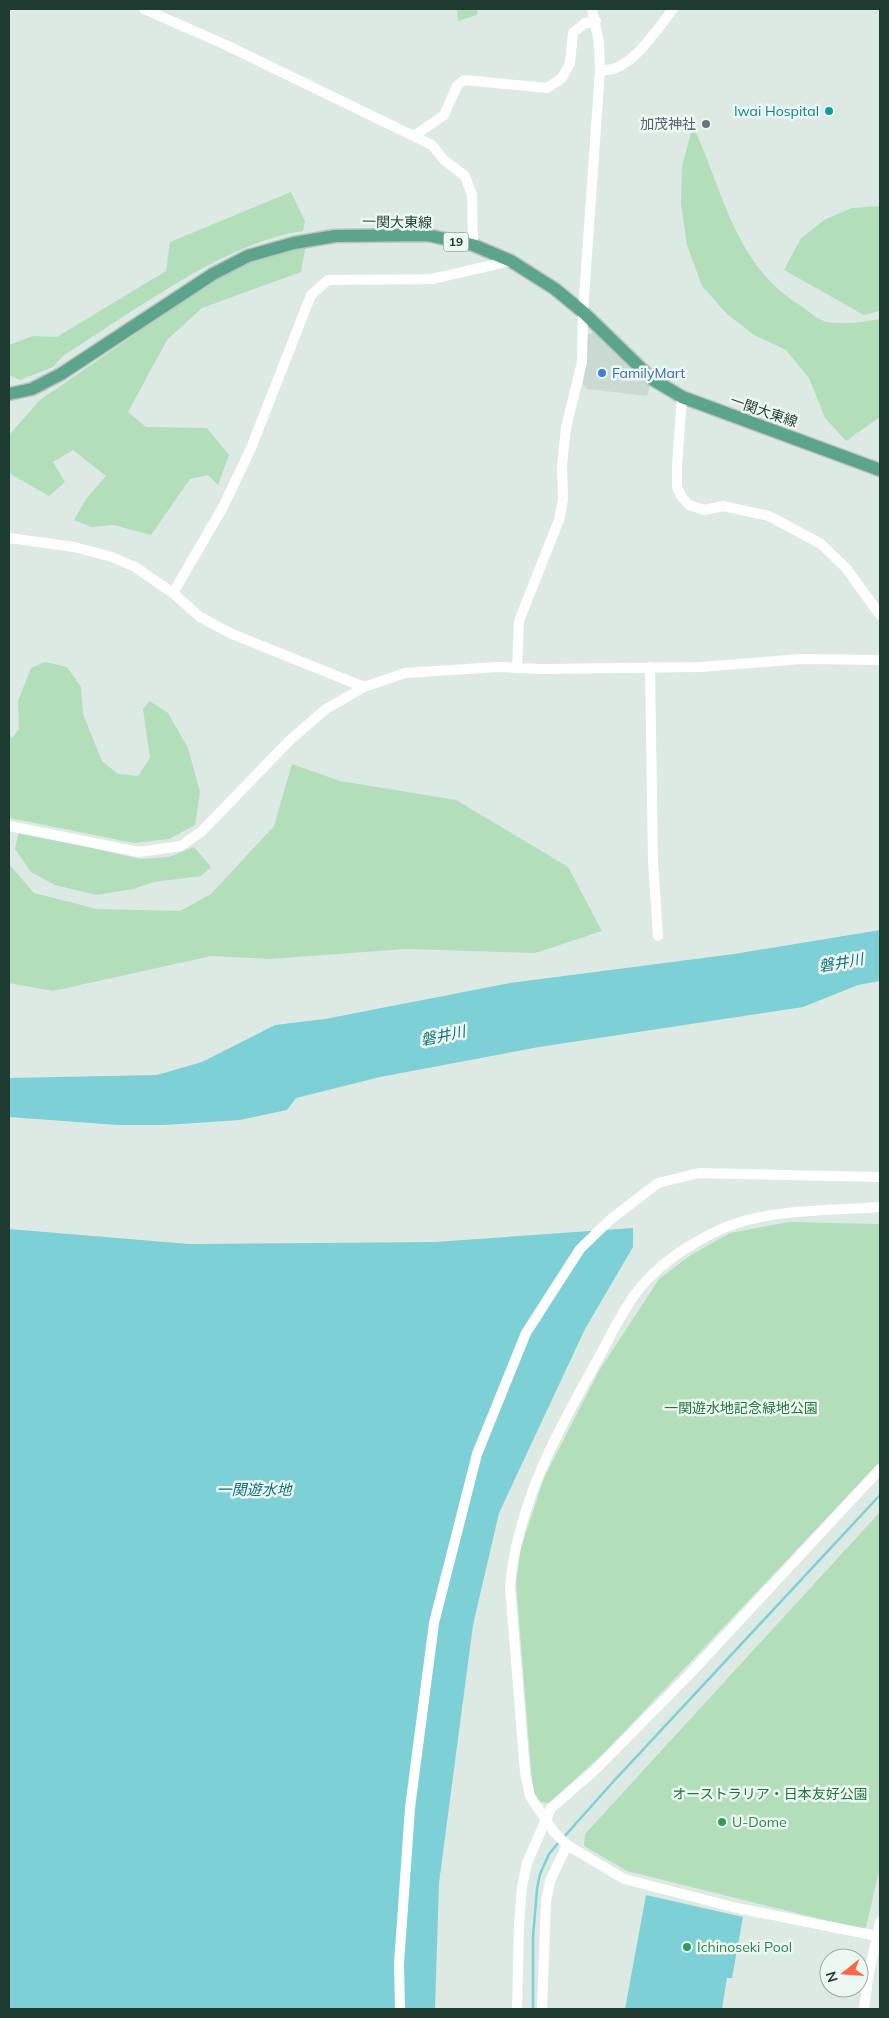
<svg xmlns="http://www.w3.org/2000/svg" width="889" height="2018" font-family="Mulish,'Noto Sans JP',sans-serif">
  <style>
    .built { fill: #cadad2 }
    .green { fill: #b2deba }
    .water { fill: #7dd0d6 }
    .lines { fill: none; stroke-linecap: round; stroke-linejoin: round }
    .stream { stroke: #7dd0d6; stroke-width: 2.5 }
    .major-casing { stroke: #bbc4c1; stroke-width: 15 }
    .minor { stroke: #fff; stroke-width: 10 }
    .major { stroke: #5ca58c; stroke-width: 12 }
    .culture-dot { fill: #0f9aa8; stroke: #edf7f1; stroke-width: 2 }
    .worship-dot { fill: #6b7280; stroke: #edf7f1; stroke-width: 2 }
    .shop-dot { fill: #3f7fe0; stroke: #edf7f1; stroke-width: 2 }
    .leisure-dot { fill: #2e9e5b; stroke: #edf7f1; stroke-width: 2 }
    .labels { text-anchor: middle; stroke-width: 5; stroke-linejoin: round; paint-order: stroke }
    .shield { fill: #edf7f1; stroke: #5b736a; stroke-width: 1 }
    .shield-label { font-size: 12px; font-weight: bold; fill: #1d3b30 }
    .culture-label { font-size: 14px; fill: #0d838f; stroke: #edf7f1; text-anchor: end }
    .worship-label { font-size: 14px; fill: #5b616d; stroke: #edf7f1; text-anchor: end }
    .street-label { font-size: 14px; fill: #1d3b30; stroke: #edf7f1 }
    .shop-label { font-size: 14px; fill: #366cbe; stroke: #edf7f1; text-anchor: start }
    .park-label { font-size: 14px; fill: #23753c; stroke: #edf7f1 }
    .leisure-label { font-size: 14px; fill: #27864d; stroke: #edf7f1; text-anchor: start }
    .water-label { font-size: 15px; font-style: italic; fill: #12727b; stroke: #edf7f1 }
  </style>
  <rect width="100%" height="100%" fill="#dceae3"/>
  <!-- built -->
  <path class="built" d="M597 331 650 386 647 396 587 389 583 384 588 334Z"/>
  <!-- green -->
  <path class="green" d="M457 9H478L477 15 458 21Z
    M693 126C724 192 734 265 801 306 808 311 818 320 827 322 845 325 863 322 880 319V417L846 441 825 418 809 378 786 350 754 335 727 314 702 286 687 245 681 204 682 166Z
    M291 192 305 221 303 231C227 241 130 314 64 355L53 367 20 380 9 375V345L33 336 57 337 166 271 170 242Z
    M880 206 879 311 864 315 784 270 801 238 826 219 852 208Z
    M306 244 301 272 202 308 167 340 128 412 146 427 207 428 229 455 218 485 208 475 190 479 151 535 114 525 91 527 74 520 86 499 106 476 73 450 53 462 65 482 49 496 9 473V435L40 400 239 263Z
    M45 662 67 667 81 687 83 714 102 761 118 774 138 776 150 758 143 709 150 701 168 713 188 748 200 792 195 825 169 839 134 843 10 818 9 735 12 738 19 729 18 701 31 668Z
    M292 764 340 781 456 800 568 867 602 931 535 953 406 949 270 959 211 956 53 991 9 983V864L34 893 97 909 180 911 211 894 274 826Z
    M19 831 140 859 169 857 194 847 211 867 201 876 154 882 133 889 96 895 55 885 31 872 15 849Z
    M789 1222 880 1224V1462L606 1751 549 1803 538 1802 533 1794 516 1583 520 1551 544 1478 599 1371 659 1279 691 1255 730 1233Z
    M880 1512V1867L866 1927 861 1929 627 1871 584 1846 585 1834Z"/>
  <!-- water -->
  <path class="water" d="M880 930V981L858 985 803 1007 539 1047 380 1077 296 1098 287 1110 240 1120 164 1125H118L9 1117V1078L157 1075 202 1062 275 1025 325 1019 510 983 734 954Z
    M633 1228V1247L585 1329 499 1513 473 1625 439 1883 435 2009H9V1229L189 1244 435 1242Z
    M646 1895 743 1917 732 1978H727L722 2009H625Z"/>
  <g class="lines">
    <!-- stream -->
    <path class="stream" d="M563 1838 612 1783 880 1495
      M533 2009V1937L537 1889 540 1874 549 1854 559 1842"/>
    <defs>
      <path id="major" d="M9 394 32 389 61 374 213 274 248 256 294 243 335 236 427 235 473 245 511 261 555 289 583 312 652 379 682 397 880 470"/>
    </defs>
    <!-- major casing -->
    <use href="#major" class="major-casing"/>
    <!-- minor -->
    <path class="minor" d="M144 9 226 45 432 145 444 160 465 176 472 195 473 245
      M600 70C629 75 657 29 673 9
      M414 136 444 115 457 86 464 80 547 88 562 78 570 63 573 33 585 23 596 21
      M682 397 677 466V487L681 496 689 505 704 510 723 506 769 516 821 544 846 568 880 615
      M9 538 74 547 112 557 135 567 173 593 200 617 232 634 364 687
      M173 593 223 507 251 448 311 295 328 280 432 279 511 261
      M650 667 653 861 658 936
      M517 668 519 621 559 520 563 500 562 465 566 428 582 362 583 312 600 70 599 43 592 9
      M9 826 139 852 181 846 202 831 290 740 326 709 364 687 405 673 497 667 541 669 701 667 801 659 880 660
      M877 1936 737 1908 624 1879 567 1845 554 1832 530 1796 525 1772 510 1587C517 1504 558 1430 598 1359 610 1337 621 1313 636 1293 655 1268 685 1247 713 1233 761 1208 827 1211 880 1207
      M400 2009 399 1964 410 1808 434 1623 477 1454 526 1333 580 1249 611 1219 658 1183 699 1173 880 1177
      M517 2009 519 1925 522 1887 527 1863 551 1808 594 1771 686 1678 880 1469
      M542 2009 546 1901 550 1881 567 1845
      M864 2009 868 1978 880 1922"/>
    <!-- major -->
    <use href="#major" class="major"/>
  </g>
  <!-- markers -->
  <circle class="culture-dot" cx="829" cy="111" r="5"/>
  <circle class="worship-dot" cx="706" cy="124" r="5"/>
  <circle class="shop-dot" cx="602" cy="373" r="5"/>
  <g class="leisure-dot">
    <circle cx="722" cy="1822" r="5"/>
    <circle cx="687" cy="1947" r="5"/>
  </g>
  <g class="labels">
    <!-- shield labels -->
    <rect class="shield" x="443.5" y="232.5" width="25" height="19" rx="4"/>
    <g class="shield-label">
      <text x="456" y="246">19</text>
    </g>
    <!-- culture labels -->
    <g class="culture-label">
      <text x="819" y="116">Iwai Hospital</text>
    </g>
    <!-- worship labels -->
    <g class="worship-label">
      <text x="696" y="129">加茂神社</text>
    </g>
    <!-- street labels -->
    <g class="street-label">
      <text transform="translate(397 222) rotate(1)" y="5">一関大東線</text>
      <text transform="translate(764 411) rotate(19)" y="5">一関大東線</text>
    </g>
    <!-- shop labels -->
    <g class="shop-label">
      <text x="612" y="378">FamilyMart</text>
    </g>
    <!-- park labels -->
    <g class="park-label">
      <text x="741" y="1413">一関遊水地記念緑地公園</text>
      <text x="770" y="1799">オーストラリア・日本友好公園</text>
    </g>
    <!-- leisure labels -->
    <g class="leisure-label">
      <text x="732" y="1827">U-Dome</text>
      <text x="697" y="1952">Ichinoseki Pool</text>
    </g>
    <!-- water labels -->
    <g class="water-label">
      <text transform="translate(841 963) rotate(-10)" y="5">磐井川</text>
      <text transform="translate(443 1036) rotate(-12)" y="5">磐井川</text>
      <text x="254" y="1495">一関遊水地</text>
    </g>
  </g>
  <!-- border -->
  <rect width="889" height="2018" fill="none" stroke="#1d3b30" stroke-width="20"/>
  <!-- north arrow -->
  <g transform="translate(844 1973) rotate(253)"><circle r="24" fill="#edf7f1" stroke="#9aaca4"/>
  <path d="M0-4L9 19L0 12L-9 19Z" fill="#ff6445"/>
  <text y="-8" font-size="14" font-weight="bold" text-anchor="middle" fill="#1d3b30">N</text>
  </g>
</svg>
